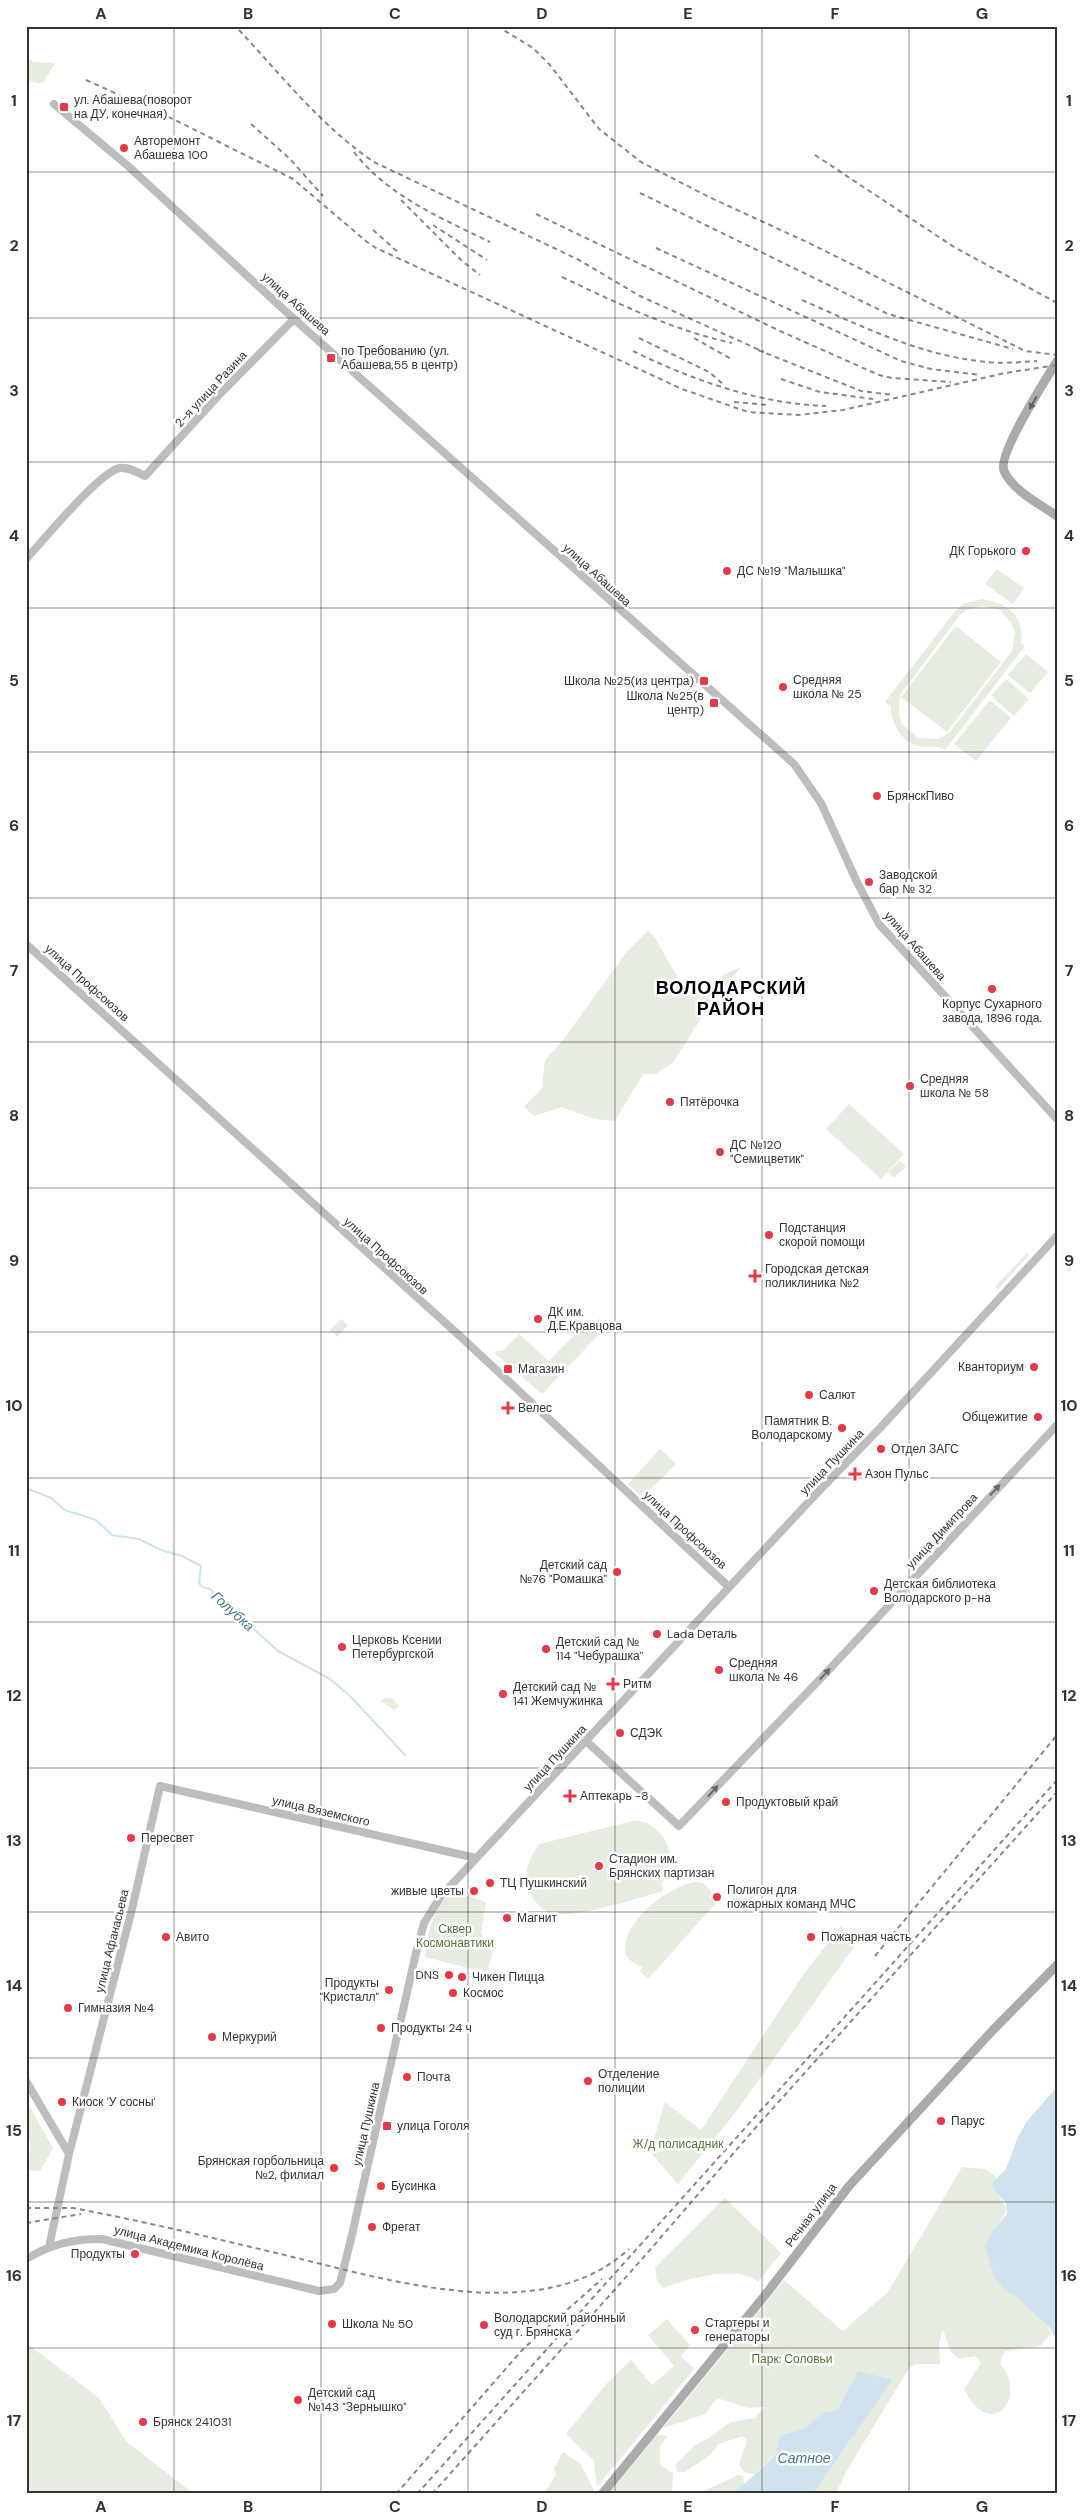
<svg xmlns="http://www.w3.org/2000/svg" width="1083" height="2520" font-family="'DM Sans',sans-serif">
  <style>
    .green { fill: #e6ecdf; fill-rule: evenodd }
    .water { fill: #cfe2ee }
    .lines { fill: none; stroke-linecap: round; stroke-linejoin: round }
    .stream { stroke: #cfe2ee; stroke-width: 2 }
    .secondary { stroke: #bdbdbd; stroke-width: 8 }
    .primary { stroke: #ababab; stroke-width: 9 }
    .rail { stroke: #888; stroke-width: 2; stroke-dasharray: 5 4; stroke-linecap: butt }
    .oneway { fill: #636363 }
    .oneway2 { fill: #6a6a6a }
    .grid { fill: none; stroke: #333; stroke-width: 1; stroke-opacity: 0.55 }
    .poi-dot { fill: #e63946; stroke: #fff; stroke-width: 2 }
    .labels { text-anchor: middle; stroke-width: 5; stroke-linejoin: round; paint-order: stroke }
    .poi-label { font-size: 12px; fill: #333; stroke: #fff; text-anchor: start }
    .street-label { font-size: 12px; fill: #333; stroke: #fff }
    .park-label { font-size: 12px; fill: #56703f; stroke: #fff }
    .water-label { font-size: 14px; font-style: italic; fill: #3f7597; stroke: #fff }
    .district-label { font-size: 18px; font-weight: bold; letter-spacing: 1px; fill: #000; stroke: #fff }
    .neatline { fill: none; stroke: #333; stroke-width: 2 }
    .grid-label { font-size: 16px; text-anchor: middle; font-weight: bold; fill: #333 }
  </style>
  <rect width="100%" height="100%" fill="#fff"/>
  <!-- green -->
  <path class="green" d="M26 58 34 62 55 63 43 83H35L26 78Z
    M997 569 1024 588 1013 604 985 584Z
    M981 599C1006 602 1025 615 1021 643L1025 646 945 750C937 744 927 748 918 746 902 742 890 722 891 706L885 702 956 610 963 604ZM983 606 1000 610 1012 624 1015 632 1012 651 949 733 938 739 918 738 903 725 899 716V705L900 695 960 615 967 610Z
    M956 626 1001 662 947 732 901 697Z
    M1026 654 1048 672 1030 693 1008 675Z
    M1006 679 1029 699 1014 716 991 696Z
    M990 700 1011 718 976 761 954 744Z
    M648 931 655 938 687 993 695 997 725 974 741 967 707 1009 673 1063 656 1074H643L615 1121 595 1119 561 1107 534 1116 524 1107 542 1088 545 1060 560 1044 626 953Z
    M849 1104 904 1154 881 1179 826 1129Z
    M900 1161 906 1166 894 1178 888 1172Z
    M1027 1253 1029 1255 998 1289 995 1287Z
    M341 1319 348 1325 337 1337 330 1330Z
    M599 1319 607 1326 542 1394 493 1352 504 1350 519 1334 549 1361 578 1331Z
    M660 1449 676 1464 642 1498 628 1484Z
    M385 1698 393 1699 399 1706 394 1710 381 1701Z
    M637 1820C667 1827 680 1859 661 1884L663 1891C638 1898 571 1920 550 1913 541 1909 533 1900 529 1891 522 1874 529 1858 539 1844Z
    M695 1882 703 1883 712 1892 709 1897 716 1903 648 1979 640 1971 642 1967 632 1962 626 1955C619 1923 667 1887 695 1882Z
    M453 1891 486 1902 481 1933 493 1950 487 1973 425 1957C427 1933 433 1907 453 1891Z
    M841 1926 854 1947 735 2113 678 2184 650 2152 665 2102 701 2130 803 1975Z
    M26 2100 53 2148 40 2171 29 2170 30 2141 26 2138Z
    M962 2167 985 2169 996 2177 993 2189C1010 2209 1010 2209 994 2229L1007 2291C1021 2301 1047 2317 1051 2334L1040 2346 1005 2351 1000 2363C1029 2399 990 2442 964 2389L981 2363 975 2356 958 2359 950 2350 943 2330 939 2343 940 2364H915L909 2368 846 2472 836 2494H813L851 2440 858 2371 837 2410 823 2412 806 2428 779 2436 776 2455 754 2474 744 2472 739 2465 747 2440 742 2436 719 2444 710 2455 685 2472H677L676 2464 694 2446 709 2438 731 2422 755 2418 765 2407 748 2408 717 2398 705 2414 663 2428 784 2280 843 2331 888 2292Z
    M725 2198 781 2253 758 2282C738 2264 686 2279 664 2288L657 2282 655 2267Z
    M667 2319 690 2345 681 2356 694 2369 597 2487 594 2461 566 2434 608 2382 631 2360 652 2385 674 2366 648 2335Z
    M26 2343 99 2398 127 2442 194 2494H26Z
    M653 2434 668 2436 660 2446V2464L673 2474 672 2491 667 2494H603Z
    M563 2452 581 2464 594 2491 592 2494H544L556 2475 554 2468Z
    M738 2475 743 2476 744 2484 730 2494H698Z"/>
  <!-- water -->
  <path class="water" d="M1057 2087V2340L1049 2327 1020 2300 1007 2291 994 2277 985 2245 994 2229 1007 2214 1006 2203 993 2189V2182L1006 2169 1017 2139 1027 2121Z
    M858 2371 892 2380 813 2494H730L744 2484 776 2455 779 2436 806 2428 823 2412 837 2410Z"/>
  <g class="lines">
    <!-- stream -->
    <path class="stream" d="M26 1488 51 1498 65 1510 96 1520 112 1535 139 1539 161 1550 182 1556 201 1566 199 1583 202 1587 210 1589 278 1651 330 1679 350 1696 405 1755"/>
    <!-- secondary -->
    <path class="secondary" d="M54 104 128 166 294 319 794 764 821 803 857 882 879 924 1057 1119
      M26 559C42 542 100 471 120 468 129 467 137 472 145 476L218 396 294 319
      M26 944 461 1337 729 1587
      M586 1741 679 1826 825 1674 1057 1425
      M26 2081 69 2154
      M49 2247 69 2154 132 1909 160 1786 476 1858
      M26 2259C51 2244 73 2239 102 2239L319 2291 334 2289 340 2283 351 2239 416 1953 424 1923 441 1896 817 1493 880 1428 1057 1236"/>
    <!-- primary -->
    <path class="primary" d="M1057 361C1046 379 997 455 1004 471 1013 491 1040 504 1057 516
      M602 2494 766 2294 849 2186 993 2030 1057 1965"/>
    <!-- rail -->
    <path class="rail" d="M497 26 533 48 550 65 599 129 641 162 709 197 809 243 1025 351 1057 355
      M239 30C281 75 322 127 374 162L579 260 640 296 764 352
      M86 80 175 120 293 179 367 242 376 248 682 389 748 412 799 415 843 410 1005 373 1057 365
      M251 124 290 159 323 196
      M354 152C388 196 441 218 490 242
      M815 155 954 247 1057 303
      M640 193 888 314 1013 349
      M401 200 461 260 480 275
      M536 214 780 331 879 375 892 378 951 382
      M433 225 487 260
      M373 230 400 254
      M656 248 901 361 931 369 980 375
      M562 277C617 303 672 330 732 343
      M802 300C861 326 921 356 987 362 1003 364 1020 362 1037 361
      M639 338 709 372 724 385
      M694 338 733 360
      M758 350 861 391 893 395
      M633 351C692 380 760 404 826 406
      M781 379 820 392 873 399
      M734 402 768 405
      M875 1956 1057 1735
      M26 2208H73C142 2221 209 2237 276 2253 380 2277 540 2331 629 2249
      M26 2223 81 2214
      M396 2494 524 2348 602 2279
      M417 2494 1057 1780
      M432 2494 643 2258 757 2126 1057 1792"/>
  </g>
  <!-- one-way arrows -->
  <defs><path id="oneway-solid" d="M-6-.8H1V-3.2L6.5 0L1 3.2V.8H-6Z" transform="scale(1.25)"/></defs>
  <use class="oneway" href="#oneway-solid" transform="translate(1033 403) rotate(120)"/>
  <g class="oneway2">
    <use href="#oneway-solid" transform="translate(995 1490) rotate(-47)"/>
    <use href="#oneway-solid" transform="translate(825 1674) rotate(-47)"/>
    <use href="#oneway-solid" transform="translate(713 1791) rotate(-47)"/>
  </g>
  <!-- grid -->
  <path class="grid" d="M174 26V2494M321 26V2494M468 26V2494M615 26V2494M762 26V2494M909 26V2494M26 172H1057M26 318H1057M26 462H1057M26 608H1057M26 752H1057M26 898H1057M26 1042H1057M26 1188H1057M26 1332H1057M26 1478H1057M26 1622H1057M26 1768H1057M26 1912H1057M26 2058H1057M26 2202H1057M26 2348H1057"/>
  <!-- markers -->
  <g class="poi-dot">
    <rect x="59" y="102" width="10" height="10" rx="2.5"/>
    <circle cx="124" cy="148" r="5"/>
    <rect x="326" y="353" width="10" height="10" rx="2.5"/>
    <circle cx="1026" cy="551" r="5"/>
    <circle cx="727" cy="571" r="5"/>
    <rect x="699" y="676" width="10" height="10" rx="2.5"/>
    <circle cx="783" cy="687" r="5"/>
    <rect x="709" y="698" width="10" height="10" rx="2.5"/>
    <circle cx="877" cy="796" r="5"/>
    <circle cx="869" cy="882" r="5"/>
    <circle cx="992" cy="989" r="5"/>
    <circle cx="910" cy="1086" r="5"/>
    <circle cx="670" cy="1102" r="5"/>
    <circle cx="720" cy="1152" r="5"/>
    <circle cx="769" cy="1235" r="5"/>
    <path d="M752.5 1268.5h5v5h5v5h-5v5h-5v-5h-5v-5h5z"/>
    <circle cx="538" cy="1319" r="5"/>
    <circle cx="1034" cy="1367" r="5"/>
    <rect x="503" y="1364" width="10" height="10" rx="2.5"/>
    <circle cx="809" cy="1395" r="5"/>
    <path d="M505.5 1400.5h5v5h5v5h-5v5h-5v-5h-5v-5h5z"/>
    <circle cx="1038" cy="1417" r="5"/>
    <circle cx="842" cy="1428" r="5"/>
    <circle cx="881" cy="1449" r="5"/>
    <path d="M852.5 1466.5h5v5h5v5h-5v5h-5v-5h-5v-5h5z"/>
    <circle cx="617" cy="1572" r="5"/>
    <circle cx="874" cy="1591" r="5"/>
    <circle cx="657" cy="1634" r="5"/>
    <circle cx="342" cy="1647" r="5"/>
    <circle cx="546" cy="1649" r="5"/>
    <circle cx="719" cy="1670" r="5"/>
    <path d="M610.5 1676.5h5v5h5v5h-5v5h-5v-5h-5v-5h5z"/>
    <circle cx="503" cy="1694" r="5"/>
    <circle cx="620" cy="1733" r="5"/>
    <path d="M567.5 1788.5h5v5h5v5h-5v5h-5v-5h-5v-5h5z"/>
    <circle cx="726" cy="1802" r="5"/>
    <circle cx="131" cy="1838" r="5"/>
    <circle cx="599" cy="1866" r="5"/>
    <circle cx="490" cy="1883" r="5"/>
    <circle cx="474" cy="1891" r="5"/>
    <circle cx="717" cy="1897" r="5"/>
    <circle cx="507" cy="1918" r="5"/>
    <circle cx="166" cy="1937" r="5"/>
    <circle cx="811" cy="1937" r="5"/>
    <circle cx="449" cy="1975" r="5"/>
    <circle cx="462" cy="1977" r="5"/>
    <circle cx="389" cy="1990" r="5"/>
    <circle cx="453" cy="1993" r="5"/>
    <circle cx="68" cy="2008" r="5"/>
    <circle cx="381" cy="2028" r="5"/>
    <circle cx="212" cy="2037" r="5"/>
    <circle cx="407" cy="2077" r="5"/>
    <circle cx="588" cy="2081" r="5"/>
    <circle cx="62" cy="2102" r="5"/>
    <circle cx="941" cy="2121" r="5"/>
    <rect x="382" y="2121" width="10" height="10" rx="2.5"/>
    <circle cx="334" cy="2168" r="5"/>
    <circle cx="381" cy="2186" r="5"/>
    <circle cx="372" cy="2227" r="5"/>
    <circle cx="135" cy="2254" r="5"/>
    <circle cx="332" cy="2324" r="5"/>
    <circle cx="484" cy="2325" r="5"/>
    <circle cx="695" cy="2330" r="5"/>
    <circle cx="298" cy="2400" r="5"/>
    <circle cx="143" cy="2422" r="5"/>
  </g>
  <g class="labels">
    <!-- poi labels -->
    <g class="poi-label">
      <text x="74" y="104">ул. Абашева(поворот<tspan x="74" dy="14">на ДУ, конечная)</tspan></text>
      <text x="134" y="145">Авторемонт<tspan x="134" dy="14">Абашева 100</tspan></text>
      <text x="341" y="355">по Требованию (ул.<tspan x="341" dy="14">Абашева,55 в центр)</tspan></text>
      <text x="1016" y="555" text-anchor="end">ДК Горького</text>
      <text x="737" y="575">ДС №19 "Малышка"</text>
      <text x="793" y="684">Средняя<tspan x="793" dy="14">школа № 25</tspan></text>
      <text x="694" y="685" text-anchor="end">Школа №25(из центра)</text>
      <text x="704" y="700" text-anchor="end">Школа №25(в<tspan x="704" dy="14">центр)</tspan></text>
      <text x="887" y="800">БрянскПиво</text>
      <text x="879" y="879">Заводской<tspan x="879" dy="14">бар № 32</tspan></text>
      <text x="992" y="1008" text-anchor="middle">Корпус Сухарного<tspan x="992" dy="14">завода, 1896 года.</tspan></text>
      <text x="920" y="1083">Средняя<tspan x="920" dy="14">школа № 58</tspan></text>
      <text x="680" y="1106">Пятёрочка</text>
      <text x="730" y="1149">ДС №120<tspan x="730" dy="14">"Семицветик"</tspan></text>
      <text x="779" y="1232">Подстанция<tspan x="779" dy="14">скорой помощи</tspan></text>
      <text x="765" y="1273">Городская детская<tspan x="765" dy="14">поликлиника №2</tspan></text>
      <text x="548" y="1316">ДК им.<tspan x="548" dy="14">Д.Е.Кравцова</tspan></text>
      <text x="1024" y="1371" text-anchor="end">Кванториум</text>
      <text x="518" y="1373">Магазин</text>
      <text x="819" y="1399">Салют</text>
      <text x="518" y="1412">Велес</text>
      <text x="1028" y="1421" text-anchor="end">Общежитие</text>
      <text x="832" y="1425" text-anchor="end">Памятник В.<tspan x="832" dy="14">Володарскому</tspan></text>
      <text x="891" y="1453">Отдел ЗАГС</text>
      <text x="865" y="1478">Азон Пульс</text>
      <text x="607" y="1569" text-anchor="end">Детский сад<tspan x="607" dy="14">№76 "Ромашка"</tspan></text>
      <text x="884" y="1588">Детская библиотека<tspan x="884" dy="14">Володарского р-на</tspan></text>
      <text x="667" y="1638">Lada Dеталь</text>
      <text x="352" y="1644">Церковь Ксении<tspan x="352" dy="14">Петербургской</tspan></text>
      <text x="556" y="1646">Детский сад №<tspan x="556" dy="14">114 "Чебурашка"</tspan></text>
      <text x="729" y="1667">Средняя<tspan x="729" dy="14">школа № 46</tspan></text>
      <text x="623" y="1688">Ритм</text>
      <text x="513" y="1691">Детский сад №<tspan x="513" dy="14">141 Жемчужинка</tspan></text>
      <text x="630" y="1737">СДЭК</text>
      <text x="580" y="1800">Аптекарь -8</text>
      <text x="736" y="1806">Продуктовый край</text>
      <text x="141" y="1842">Пересвет</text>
      <text x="609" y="1863">Стадион им.<tspan x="609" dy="14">Брянских партизан</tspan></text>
      <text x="500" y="1887">ТЦ Пушкинский</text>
      <text x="727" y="1894">Полигон для<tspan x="727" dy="14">пожарных команд МЧС</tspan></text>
      <text x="464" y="1895" text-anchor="end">живые цветы</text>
      <text x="517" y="1922">Магнит</text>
      <text x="176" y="1941">Авито</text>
      <text x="821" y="1941">Пожарная часть</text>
      <text x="439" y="1979" text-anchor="end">DNS</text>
      <text x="472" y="1981">Чикен Пицца</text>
      <text x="379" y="1987" text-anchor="end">Продукты<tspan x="379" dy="14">"Кристалл"</tspan></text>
      <text x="463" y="1997">Космос</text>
      <text x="78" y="2012">Гимназия №4</text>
      <text x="391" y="2032">Продукты 24 ч</text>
      <text x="222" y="2041">Меркурий</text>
      <text x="598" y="2078">Отделение<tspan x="598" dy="14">полиции</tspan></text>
      <text x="417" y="2081">Почта</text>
      <text x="72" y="2106">Киоск 'У сосны'</text>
      <text x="951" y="2125">Парус</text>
      <text x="397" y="2130">улица Гоголя</text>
      <text x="324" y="2165" text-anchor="end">Брянская горбольница<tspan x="324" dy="14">№2, филиал</tspan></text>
      <text x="391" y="2190">Бусинка</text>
      <text x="382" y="2231">Фрегат</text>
      <text x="125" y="2258" text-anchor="end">Продукты</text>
      <text x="494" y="2322">Володарский районный<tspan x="494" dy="14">суд г. Брянска</tspan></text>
      <text x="705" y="2327">Стартеры и<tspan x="705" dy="14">генераторы</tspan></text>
      <text x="342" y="2328">Школа № 50</text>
      <text x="308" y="2397">Детский сад<tspan x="308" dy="14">№143 "Зернышко"</tspan></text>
      <text x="153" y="2426">Брянск 241031</text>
    </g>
    <!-- street labels -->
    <g class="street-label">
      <text transform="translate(296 304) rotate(42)" y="4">улица Абашева</text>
      <text transform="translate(211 389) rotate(-47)" y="4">2-я улица Разина</text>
      <text transform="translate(597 575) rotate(42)" y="4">улица Абашева</text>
      <text transform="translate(915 946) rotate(49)" y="4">улица Абашева</text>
      <text transform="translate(87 983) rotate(42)" y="4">улица Профсоюзов</text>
      <text transform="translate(386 1256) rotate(42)" y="4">улица Профсоюзов</text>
      <text transform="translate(832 1462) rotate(-46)" y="4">улица Пушкина</text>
      <text transform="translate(685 1530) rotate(43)" y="4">улица Профсоюзов</text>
      <text transform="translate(942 1531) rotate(-47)" y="4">улица Димитрова</text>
      <text transform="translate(555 1758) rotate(-47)" y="4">улица Пушкина</text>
      <text transform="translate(321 1811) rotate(13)" y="4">улица Вяземского</text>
      <text transform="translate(112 1941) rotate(-76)" y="4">улица Афанасьева</text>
      <text transform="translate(366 2124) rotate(-77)" y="4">улица Пушкина</text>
      <text transform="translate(811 2215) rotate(-53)" y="4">Речная улица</text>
      <text transform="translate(189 2248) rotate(14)" y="4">улица Академика Королёва</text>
    </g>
    <!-- park labels -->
    <g class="park-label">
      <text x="455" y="1933">Сквер<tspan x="455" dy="14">Космонавтики</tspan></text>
      <text x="678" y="2148">Ж/д полисадник</text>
      <text x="792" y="2363">Парк: Соловьи</text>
    </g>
    <!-- water labels -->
    <g class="water-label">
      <text transform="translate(233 1611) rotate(42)" y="5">Голубка</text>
      <text x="804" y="2463">Сатное</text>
    </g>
    <!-- district labels -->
    <g class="district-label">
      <text x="731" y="994">ВОЛОДАРСКИЙ<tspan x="731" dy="21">РАЙОН</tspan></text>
    </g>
  </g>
  <!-- border -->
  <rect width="1083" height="2520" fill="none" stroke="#ffffff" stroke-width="55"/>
  <rect x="28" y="28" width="1028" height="2464" class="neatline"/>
  <g class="grid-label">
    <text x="101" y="19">A</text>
    <text x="248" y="19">B</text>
    <text x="395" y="19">C</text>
    <text x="542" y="19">D</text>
    <text x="688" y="19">E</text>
    <text x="835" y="19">F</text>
    <text x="982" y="19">G</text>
    <text x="14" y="106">1</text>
    <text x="1069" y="106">1</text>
    <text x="14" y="251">2</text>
    <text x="1069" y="251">2</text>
    <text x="14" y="396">3</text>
    <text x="1069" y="396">3</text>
    <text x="14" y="541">4</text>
    <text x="1069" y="541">4</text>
    <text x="14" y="686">5</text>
    <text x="1069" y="686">5</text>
    <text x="14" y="831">6</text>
    <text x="1069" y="831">6</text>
    <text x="14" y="976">7</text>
    <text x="1069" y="976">7</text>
    <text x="14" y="1121">8</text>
    <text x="1069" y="1121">8</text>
    <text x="14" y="1266">9</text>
    <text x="1069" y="1266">9</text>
    <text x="14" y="1411">10</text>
    <text x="1069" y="1411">10</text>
    <text x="14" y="1556">11</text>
    <text x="1069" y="1556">11</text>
    <text x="14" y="1701">12</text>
    <text x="1069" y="1701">12</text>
    <text x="14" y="1846">13</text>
    <text x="1069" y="1846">13</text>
    <text x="14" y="1991">14</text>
    <text x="1069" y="1991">14</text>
    <text x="14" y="2136">15</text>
    <text x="1069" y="2136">15</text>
    <text x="14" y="2281">16</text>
    <text x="1069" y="2281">16</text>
    <text x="14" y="2426">17</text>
    <text x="1069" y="2426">17</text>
    <text x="101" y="2512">A</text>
    <text x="248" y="2512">B</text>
    <text x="395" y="2512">C</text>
    <text x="542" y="2512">D</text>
    <text x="688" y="2512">E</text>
    <text x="835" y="2512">F</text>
    <text x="982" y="2512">G</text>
  </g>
</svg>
